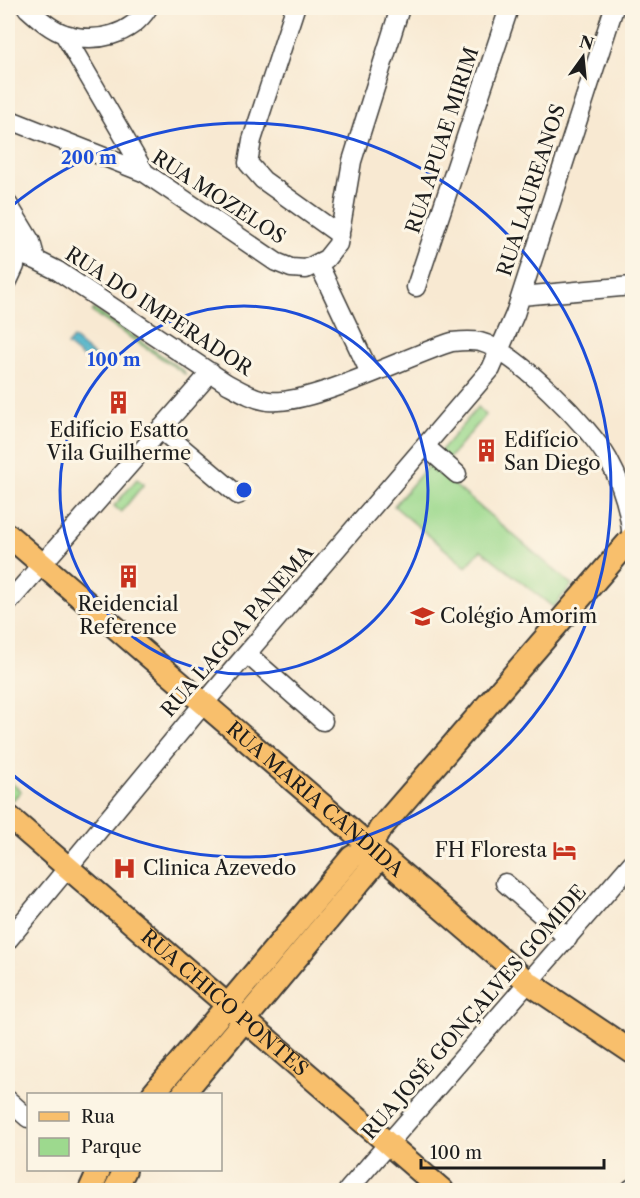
<svg xmlns="http://www.w3.org/2000/svg" width="640" height="1198" font-family="'Libre Caslon Text',serif">
  <style>
    .green { fill: #9dd98e; stroke: #5c7a55; stroke-width: 1.5 }
    .water { fill: #48b0c7; stroke: #326672; stroke-width: 1.5 }
    .lines { fill: none; stroke-linecap: round; stroke-linejoin: round }
    .minor-casing { stroke: #3d3b37; stroke-width: 21 }
    .major-casing { stroke: #3d3b37; stroke-width: 26 }
    .minor { stroke: #fff; stroke-width: 18 }
    .major { stroke: #f8bf6c; stroke-width: 22 }
    .ring { fill: none; stroke: #1d4ed8; stroke-width: 3 }
    .labels { text-anchor: middle; stroke-width: 6; stroke-linejoin: round; paint-order: stroke }
    .street-label { font-size: 20px; fill: #1c1c1c; stroke: #fcf5e5 }
    .poi-label { font-size: 20px; fill: #1c1c1c; stroke: #fcf5e5; text-anchor: start }
    .centre { fill: #1d4ed8; stroke: #fcf5e5; stroke-width: 3 }
    .ring-label { font-size: 18px; text-anchor: middle; font-weight: bold; fill: #1d4ed8; stroke: #fcf5e5; stroke-width: 6; stroke-linejoin: round; paint-order: stroke }
  </style>
  <rect width="100%" height="100%" fill="#fcf5e5"/>
  <filter id="ink" filterUnits="userSpaceOnUse"><feTurbulence type="fractalNoise" baseFrequency=".0167" numOctaves="2"/><feDisplacementMap in="SourceGraphic" scale="12" xChannelSelector="R" yChannelSelector="G"/><feConvolveMatrix kernelMatrix="1 2 1 2 8 2 1 2 1" color-interpolation-filters="sRGB"/></filter>
  <filter id="wash" filterUnits="userSpaceOnUse"><feTurbulence type="fractalNoise" baseFrequency=".008" numOctaves="4" result="noise"/><feDisplacementMap in="SourceGraphic" scale="24" xChannelSelector="R" yChannelSelector="G"/><feGaussianBlur stdDeviation="1.35" result="paint"/><feColorMatrix in="noise" values="0 0 0 0 0 0 0 0 0 0 0 0 0 0 0 0 0 1.4 0 .05"/><feComposite in="paint" operator="in"/></filter>
  <g filter="url(#wash)">
    <rect width="100%" height="100%" fill="#f8e9d2"/>
    <!-- green -->
    <path class="green" d="M94 309 184 371 185 374 92 312Z
      M478 407 486 415 438 471 572 585 553 607 481 550 466 567 394 506Z
      M137 479 144 484 121 512 114 506Z
      M8 780 21 791 12 801 8 797Z"/>
    <!-- water -->
    <path class="water" d="M73 338 98 359 93 366 67 345Z"/>
  </g>
  <g filter="url(#ink)">
    <g class="lines">
      <defs>
        <path id="minor" d="M27 8C37 17 51 30 65 34 96 44 131 35 148 8
          M295 8 252 140 248 163 263 180 340 235
          M64 34 145 173
          M8 119 145 173 276 262 291 268 306 269 326 259 338 244 352 161 400 8
          M8 204 31 242 36 260
          M8 250 36 260 58 271 226 383C239 390 253 399 268 401 310 406 407 356 452 342 461 341 471 340 480 342 514 350 591 428 608 459 623 486 631 514 632 543
          M319 265 370 373
          M8 281 15 266 14 243
          M416 287 509 8
          M521 296 632 286
          M160 429 238 495
          M426 447 457 474
          M8 603 211 372
          M247 654 323 721
          M505 883 568 938
          M8 940 195 714 491 369 515 314 614 8
          M8 1100 28 1118
          M348 1190 632 863
          M630 1190 632 1188"/>
        <g id="major">
          <path id="s1" d="M8 535 529 983 632 1052"/>
          <path id="s2" d="M8 816 442 1190"/>
          <path d="M153 1094 352 857 370 847"/>
          <path d="M183 1094 372 867 370 847 380 829 632 538"/>
          <path d="M90 1190 99 1170"/>
          <path d="M115 1190 125 1170"/>
        </g>
      </defs>
      <!-- minor casing -->
      <use href="#minor" class="minor-casing"/>
      <!-- major casing -->
      <use href="#major" class="major-casing"/>
      <!-- minor -->
      <use href="#minor" class="minor"/>
      <!-- major -->
      <use href="#major" class="major"/>
    </g>
  </g>
  <!-- distance rings -->
  <g class="ring">
    <circle cx="244" cy="490" r="184"/>
    <path d="M8 209A367 367 0 1 1 8 771"/>
  </g>
  <!-- icons -->
  <defs>
    <symbol id="building-bare" viewBox="-9 -9 18 18"><path d="M-4-6H4V6H1V3H-1V6H-4ZM-2.5-4.3h1.7v1.8h-1.7ZM.8-4.3h1.7v1.8H.8ZM-2.5-1h1.7V.8h-1.7ZM.8-1h1.7V.8H.8Z" fill="#c8321e" stroke="#fcf5e5" stroke-width="2.5" paint-order="stroke"/></symbol>
    <symbol id="school-bare" viewBox="-9 -9 18 18"><path d="M0-5L7-2L0 1L-7-2ZM-4 1L0 2.5L4 1V4Q0 6-4 4Z" fill="#c8321e" stroke="#fcf5e5" stroke-width="2.5" paint-order="stroke"/></symbol>
    <symbol id="hotel-bare" viewBox="-9 -9 18 18"><path d="M-6-4.5h1.5V1H6V5H4.5V3h-9V5H-6ZM-4 0a1.8 1.8 0 1 1 3.6 0ZM.5 0V-2.5h3Q6-2.5 6 0Z" fill="#c8321e" stroke="#fcf5e5" stroke-width="2.5" paint-order="stroke"/></symbol>
    <symbol id="hospital-bare" viewBox="-9 -9 18 18"><path d="M-5-5h3v3.5h4V-5h3V5h-3V1.5h-4V5h-3Z" fill="#c8321e" stroke="#fcf5e5" stroke-width="2.5" paint-order="stroke"/></symbol>
  </defs>
  <g fill-rule="evenodd">
    <use href="#building-bare" x="102" y="386" width="33" height="33"/>
    <use href="#building-bare" x="470" y="434" width="33" height="33"/>
    <use href="#building-bare" x="112" y="560" width="33" height="33"/>
    <use href="#school-bare" x="406" y="600" width="33" height="33"/>
    <use href="#hotel-bare" x="548" y="834" width="33" height="33"/>
    <use href="#hospital-bare" x="108" y="852" width="33" height="33"/>
  </g>
  <g class="labels">
    <!-- street labels -->
    <g class="street-label">
      <text transform="translate(442 140) rotate(-72)" y="7">RUA APUAE MIRIM</text>
      <text transform="translate(531 190) rotate(-72)" y="7">RUA LAUREANOS</text>
      <text transform="translate(219 197) rotate(33)" y="7">RUA MOZELOS</text>
      <text transform="translate(159 311) rotate(33)" y="7">RUA DO IMPERADOR</text>
      <text transform="translate(237 631) rotate(-49)" y="7">RUA LAGOA PANEMA</text>
      <text dy="7" stroke="none"><textPath href="#s1" startOffset="405">RUA MARIA CÂNDIDA</textPath></text>
      <text dy="7" stroke="none"><textPath href="#s2" startOffset="286">RUA CHICO PONTES</textPath></text>
      <text transform="translate(474 1012) rotate(-49)" y="7">RUA JOSÉ GONÇALVES GOMIDE</text>
    </g>
    <!-- poi labels -->
    <g class="poi-label">
      <text x="119" y="437" text-anchor="middle">Edifício Esatto<tspan x="119" dy="23">Vila Guilherme</tspan></text>
      <text x="504" y="447">Edifício<tspan x="504" dy="23">San Diego</tspan></text>
      <text x="128" y="611" text-anchor="middle">Reidencial<tspan x="128" dy="23">Reference</tspan></text>
      <text x="440" y="623">Colégio Amorim</text>
      <text x="547" y="857" text-anchor="end">FH Floresta</text>
      <text x="143" y="875">Clinica Azevedo</text>
    </g>
  </g>
  <circle cx="244" cy="490" r="9" class="centre"/>
  <g class="ring-label">
    <text x="89" y="164">200 m</text>
    <text x="114" y="366">100 m</text>
  </g>
  <!-- margin -->
  <rect width="640" height="1198" fill="none" stroke="#fcf5e5" stroke-width="30"/>
  <!-- legend -->
  <rect x="27" y="1093" width="195" height="78" fill="#fcf5e5" stroke="#a29e95" stroke-width="1.5"/>
  <rect x="39" y="1112" width="30" height="9" fill="#f8bf6c" stroke="#a29e95" stroke-width="1.5"/>
  <text x="81" y="1123" font-size="18" fill="#1c1c1c">Rua</text>
  <rect x="39" y="1138" width="30" height="18" fill="#9dd98e" stroke="#a29e95" stroke-width="1.5"/>
  <text x="81" y="1153" font-size="18" fill="#1c1c1c">Parque</text>
  <!-- north arrow -->
  <g transform="translate(583 57) rotate(15)" stroke="#fcf5e5" stroke-width="4.5" paint-order="stroke">
  <path d="M0-4.5L10 22L0 15L-10 22Z" fill="#1c1c1c"/>
  <text y="-9" font-size="16" font-weight="bold" text-anchor="middle" fill="#1c1c1c">N</text>
  </g>
  <!-- scale -->
  <path d="M421 1159v9h183v-9" fill="none" stroke="#1c1c1c" stroke-width="3"/>
  <text x="430" y="1159" font-size="18" fill="#1c1c1c" stroke="#fcf5e5" stroke-width="4.5" paint-order="stroke">100 m</text>
</svg>
